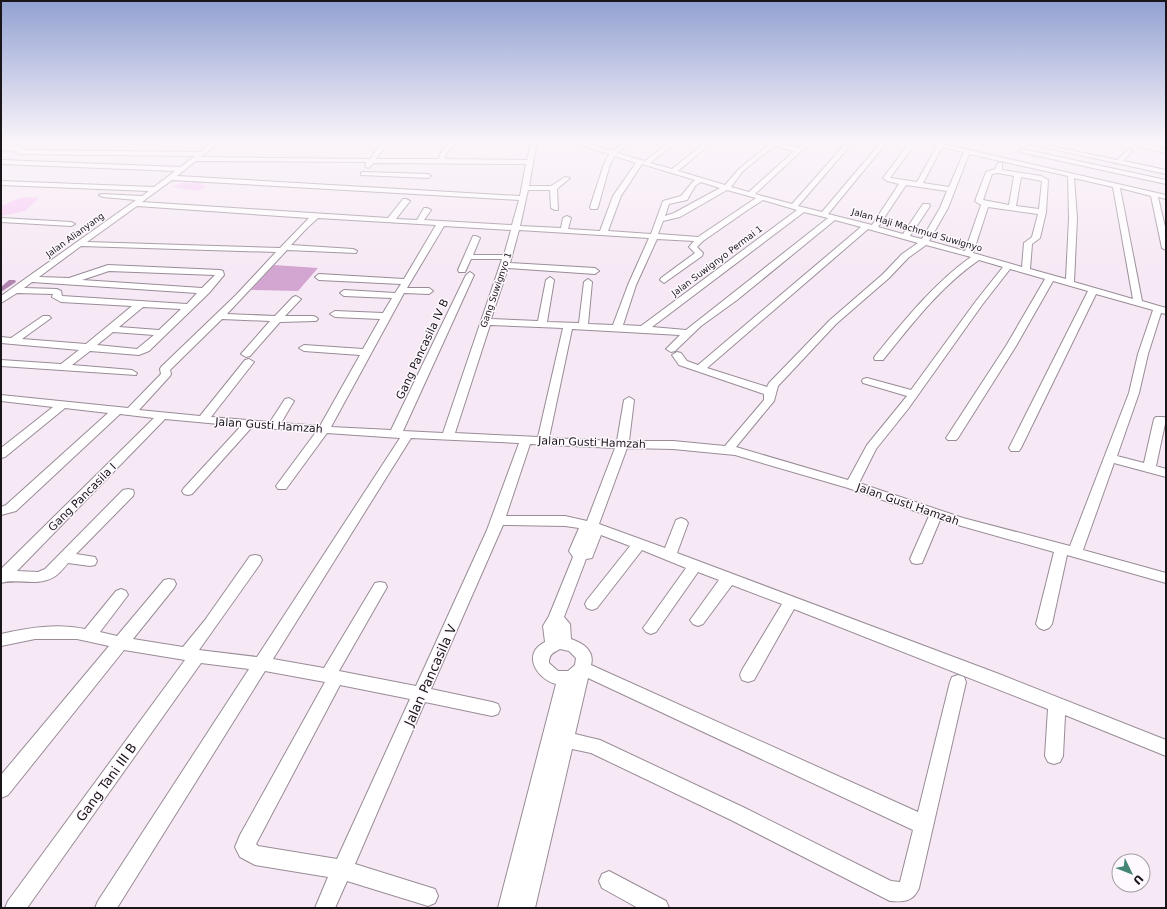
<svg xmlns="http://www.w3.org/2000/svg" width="1167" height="909" font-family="'DejaVu Sans',sans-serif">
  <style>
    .green { fill: #f7c9f5 }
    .forest { fill: #d3a5d1 }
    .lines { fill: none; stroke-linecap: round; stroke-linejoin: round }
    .canal { fill: #b285b1; fill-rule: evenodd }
    .minor-casing { stroke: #988c97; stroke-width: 2 }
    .minor { fill: #fff; fill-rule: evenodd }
    .labels { text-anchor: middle; stroke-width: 3; stroke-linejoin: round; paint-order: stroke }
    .far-street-label { font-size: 9px; fill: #191519; stroke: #fef9fe }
    .street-label { font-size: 11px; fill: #191519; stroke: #fef9fe }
    .near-street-label { font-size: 13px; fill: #191519; stroke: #fef9fe }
  </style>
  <rect width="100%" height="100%" fill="#f6e9f5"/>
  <!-- green -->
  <path class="green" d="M195 181 204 182 200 185 208 186 197 191 172 187 183 182 190 183Z
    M23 197 39 198 25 211 1 216V206Z"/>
  <!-- forest -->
  <path class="forest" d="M274 265 318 268 298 291 251 290Z"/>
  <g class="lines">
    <!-- canal -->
    <path class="canal" d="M9 280H15L16 282 1 292V287Z"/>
    <defs>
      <path id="minor" d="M214 141H221L201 157 370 159 383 141H389L376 159H439L440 154 450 141H456L446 154 445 159 527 160 531 141H537L529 186H551L565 177 570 178 557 189 558 210H555L551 208 550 190H528L520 226 561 228 563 218 567 216 571 218 568 229 600 231 613 196 636 163 615 156 610 164 598 207 597 209H591L590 207 604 164 609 154 568 141H577L612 151 626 141H633L617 153 645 161 671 141H678L650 163 672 169 707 141H714L678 171 725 185 739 169 768 145 757 141H767L798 148 806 141H812L755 194 792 204 848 141H854L798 206 822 212 882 141H888L828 214 872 225 899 184 887 181 883 178 911 141H917L890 178H891L917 182 937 146 919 141C928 141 937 144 946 141L949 143 947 145 1166 195V199L1158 197 1166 231V250L1162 248 1151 196 1120 188 1142 301 1166 308V314L1161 313 1148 354 1139 393 1117 456 1144 463 1154 419 1156 417H1164L1166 419 1156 466 1166 469V477L1114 463 1083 550 1166 573V583L1067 555 1052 624 1049 628 1044 630 1039 628 1036 624 1054 552 940 520 922 563 917 564 912 563 910 559 929 516 848 488 735 455 673 449 627 448 599 524 665 548 676 520 681 518 686 520 688 523 677 553 999 674 1166 740V756L1065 715 1063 756 1060 762 1054 764 1048 762 1045 756 1048 709 794 609 754 680 748 682 742 680 740 675 742 670 782 604 732 585 703 624 698 626 693 624 690 620 693 616 719 580 698 572 656 632 651 634 646 632 643 628 646 624 686 568 642 550 597 608 592 610 587 608 585 604 587 600 630 546 601 535 592 558 586 559 564 617 570 624 571 639C583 643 595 651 591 665L918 812 950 682 952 677 958 675 964 677 966 682 919 888C913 902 904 902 890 901L731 820 591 753 572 749 535 908H498L556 684C537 679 521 654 545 642L543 626 549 616 573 557 569 551 579 528 565 526 503 525 431 689 492 702 498 704 500 709 498 714 492 716 425 702 355 864 435 889 438 896 435 903 428 906 347 881 335 908H315L328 877 255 865 240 857 235 847 240 835 325 682 265 671 117 908H95L98 901 249 669 201 663 27 908H5L8 901 185 660 124 650 8 795 1 798V775L109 646 77 639H35L1 646V634C28 628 57 623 85 629L116 591 121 589 126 591 128 595 100 632 117 636 164 580 169 579 174 580 176 584 174 588 133 639 183 647 205 620 250 556 255 555 260 556 262 560 260 564 199 650 257 657 400 438 327 433 286 489H278L276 486 316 432 252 427 192 494 188 495 184 494 182 491 184 488 241 426 165 419 17 571 38 572 45 569 123 490 128 489 133 490 134 493 133 496 76 554 95 557 97 561 95 565 90 566 68 563C64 568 59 574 54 577 37 587 18 578 1 583V569L154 418 120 414 16 511 1 515V507L6 505 108 413 65 408 5 457 1 458V448L53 407 1 401V395L128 408 161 374 160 369 161 367 236 295 276 252 81 246 39 277 69 278 108 265 220 270 223 271 224 275 209 293 149 351 139 355 90 351 72 365 132 370 137 373 136 375 1 366V360L61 364 79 350 1 343V337L11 338 43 316H49L51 318 22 339 86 344 132 306 61 302 52 297 53 294 17 293 1 303V296L136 200 103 197 99 195 101 194 142 196 149 191 1 185V181L154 187 175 171 1 164V160L180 167 195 156 19 154 16 152 17 151 1 150V146L20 147 24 150 200 152ZM774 146 794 151 749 192 731 187 743 171ZM942 147 964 152 949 187 923 183ZM969 154 1068 176 1069 218 1066 279 1030 269 1032 244 1040 238 1046 212 1048 180 1041 176 1002 170V163H998L995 169 986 172 975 201 981 205 965 251 929 241 948 208ZM196 161 367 162 365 166 368 168 374 163 526 164 520 196 177 176ZM642 164 695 180 691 184 681 196 663 201 651 234 608 231 621 196ZM998 173 1014 176 1009 205 983 200 992 174ZM1021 177 1042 181 1039 209 1016 206ZM1074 178 1113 187 1133 299 1074 282 1077 218ZM172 180 519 200 512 225 424 220 431 210 427 208H424L417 220 396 219 410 201 406 199H403L388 218 142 202ZM701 182 720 188 674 213 665 216 669 204 687 200 695 186ZM906 185 947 191 940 208 922 239 910 236 930 206 929 204H923L903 234 878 227ZM727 190 756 198 698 237 658 234 663 221 680 217ZM763 200 797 210 641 326 623 325 636 285 657 239 694 241 689 247 695 253 661 278 660 280 664 283 702 256 703 253 697 247 703 241 749 209ZM137 206 309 218 280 248 87 242ZM988 207 1038 214 1032 237 1024 243 1022 267 973 253ZM804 212 828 218 686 330 652 327ZM318 218 436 225 404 279 319 274 315 277 319 280 401 284 395 293 344 290 340 293 344 296 392 298 383 313 335 311 330 314 335 317 380 319 363 349 304 345 299 348 304 351 360 355 320 426 281 423 294 401 289 398 285 399 270 422 211 417 254 362 249 359 245 360 200 416 139 410 170 376 171 374 170 370 222 319 270 321 241 354 246 357 250 356 280 322 316 321 318 319 316 317 313 316H285L301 299 296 296 293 297 275 316 227 314 287 250 356 253 357 251 353 249 291 245 307 228ZM835 220 861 227 698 365 687 361 681 353 677 352 672 355 679 365 764 394V400L725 446 673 441H629L634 400 629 397 624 400 617 441 549 438 572 329 680 335 666 349 671 352 675 351 701 326 737 300ZM444 226 511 230 504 255H473L480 238 476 236H473L458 270 459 272H465L471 259H502L443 433 403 431 474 275 470 272 466 275 391 430 331 427 404 293 429 294 433 291 429 288H407ZM868 229 918 243 902 254 883 274 830 320 769 383 767 387 707 368ZM519 230 649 238 628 285 613 325 588 324 592 282 588 279 584 282 579 323 547 322 554 280 550 277 546 280 538 321 491 319 508 268 595 274 599 271 595 268 510 263ZM926 245 971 257C934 283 904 321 875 356L874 358 875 360H883C912 324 941 286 979 260L1003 267 976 301 911 390 867 378 863 379 862 381 863 383 907 396 867 445 848 480 736 447 774 401 778 386 836 324 889 278 908 258ZM1010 269 1045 279 1006 346 946 438 948 440H956L958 438 1016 346 1053 281 1088 291 1009 448 1011 451H1019L1021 448 1096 294 1153 310 1138 354 1129 393 1070 546 963 518 859 483 876 449 908 409 982 305ZM109 271 215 275 202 288 82 280ZM32 282 197 293 187 304 62 296 61 291 57 289 24 288ZM143 307 181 309 159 330 119 327ZM490 325 563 328 538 437 455 433ZM113 332 154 335 137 349 97 345ZM411 438 519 443 487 530 416 686 339 671 387 587 385 583 380 582 375 583 324 668 273 659ZM530 444 615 448 587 521 565 516H506ZM560 649 569 651 576 658 575 665 568 671H558L549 663C549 655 552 653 560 649ZM588 678 913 830 900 882 891 881 745 808 600 740 575 734ZM340 685 410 699 337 859 258 846 256 844Z
        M514 141H520L516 145 513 143Z
        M1016 141H1027L1117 160 1130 148 1133 150 1123 161 1166 170V174Z
        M1140 141H1144V144L1166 149V153L1139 147Z
        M1022 149 1166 180V184L1020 152 1019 151Z
        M363 172 428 174 431 176 428 178 361 175V173Z
        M1 218 71 222 75 224 71 226 1 222Z
        M609 871 666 901 669 908H638L602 888 599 881 602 874Z"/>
    </defs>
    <!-- minor casing -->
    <use href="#minor" class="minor-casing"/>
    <!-- minor -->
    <use href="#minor" class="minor"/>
  </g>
  <!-- sky -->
  <linearGradient id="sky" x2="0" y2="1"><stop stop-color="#92a1d2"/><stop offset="0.53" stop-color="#fbf5fa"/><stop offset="1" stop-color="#fbf5fa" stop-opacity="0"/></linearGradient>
  <rect width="1167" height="268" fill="url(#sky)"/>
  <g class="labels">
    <!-- far-street labels -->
    <g class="far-street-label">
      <text transform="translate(917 230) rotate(16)" y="3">Jalan Haji Machmud Suwignyo</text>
      <text transform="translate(75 235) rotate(-36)" y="3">Jalan Alianyang</text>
      <text transform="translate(717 261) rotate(-37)" y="3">Jalan Suwignyo Permai 1</text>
      <text transform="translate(496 290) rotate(-71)" y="3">Gang Suwignyo 1</text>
    </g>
    <!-- street labels -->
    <g class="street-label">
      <text transform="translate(422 349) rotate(-65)" y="4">Gang Pancasila IV B</text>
      <text transform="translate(269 425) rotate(4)" y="4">Jalan Gusti Hamzah</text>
      <text transform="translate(592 442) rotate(2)" y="4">Jalan Gusti Hamzah</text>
      <text transform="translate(82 497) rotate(-45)" y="4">Gang Pancasila I</text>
      <text transform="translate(908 504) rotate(19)" y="4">Jalan Gusti Hamzah</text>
    </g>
    <!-- near-street labels -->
    <g class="near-street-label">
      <text transform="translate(430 675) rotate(-66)" y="5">Jalan Pancasila V</text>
      <text transform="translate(106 782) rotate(-54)" y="5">Gang Tani III B</text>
    </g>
  </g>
  <!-- border -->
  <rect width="1167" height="909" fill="none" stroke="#191519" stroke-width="4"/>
  <!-- north arrow -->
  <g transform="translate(1131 873) rotate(133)"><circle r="19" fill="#fef9fe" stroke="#a29ea2"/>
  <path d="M0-3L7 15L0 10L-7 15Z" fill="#438678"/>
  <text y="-6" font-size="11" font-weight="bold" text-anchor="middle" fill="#191519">U</text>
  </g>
</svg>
